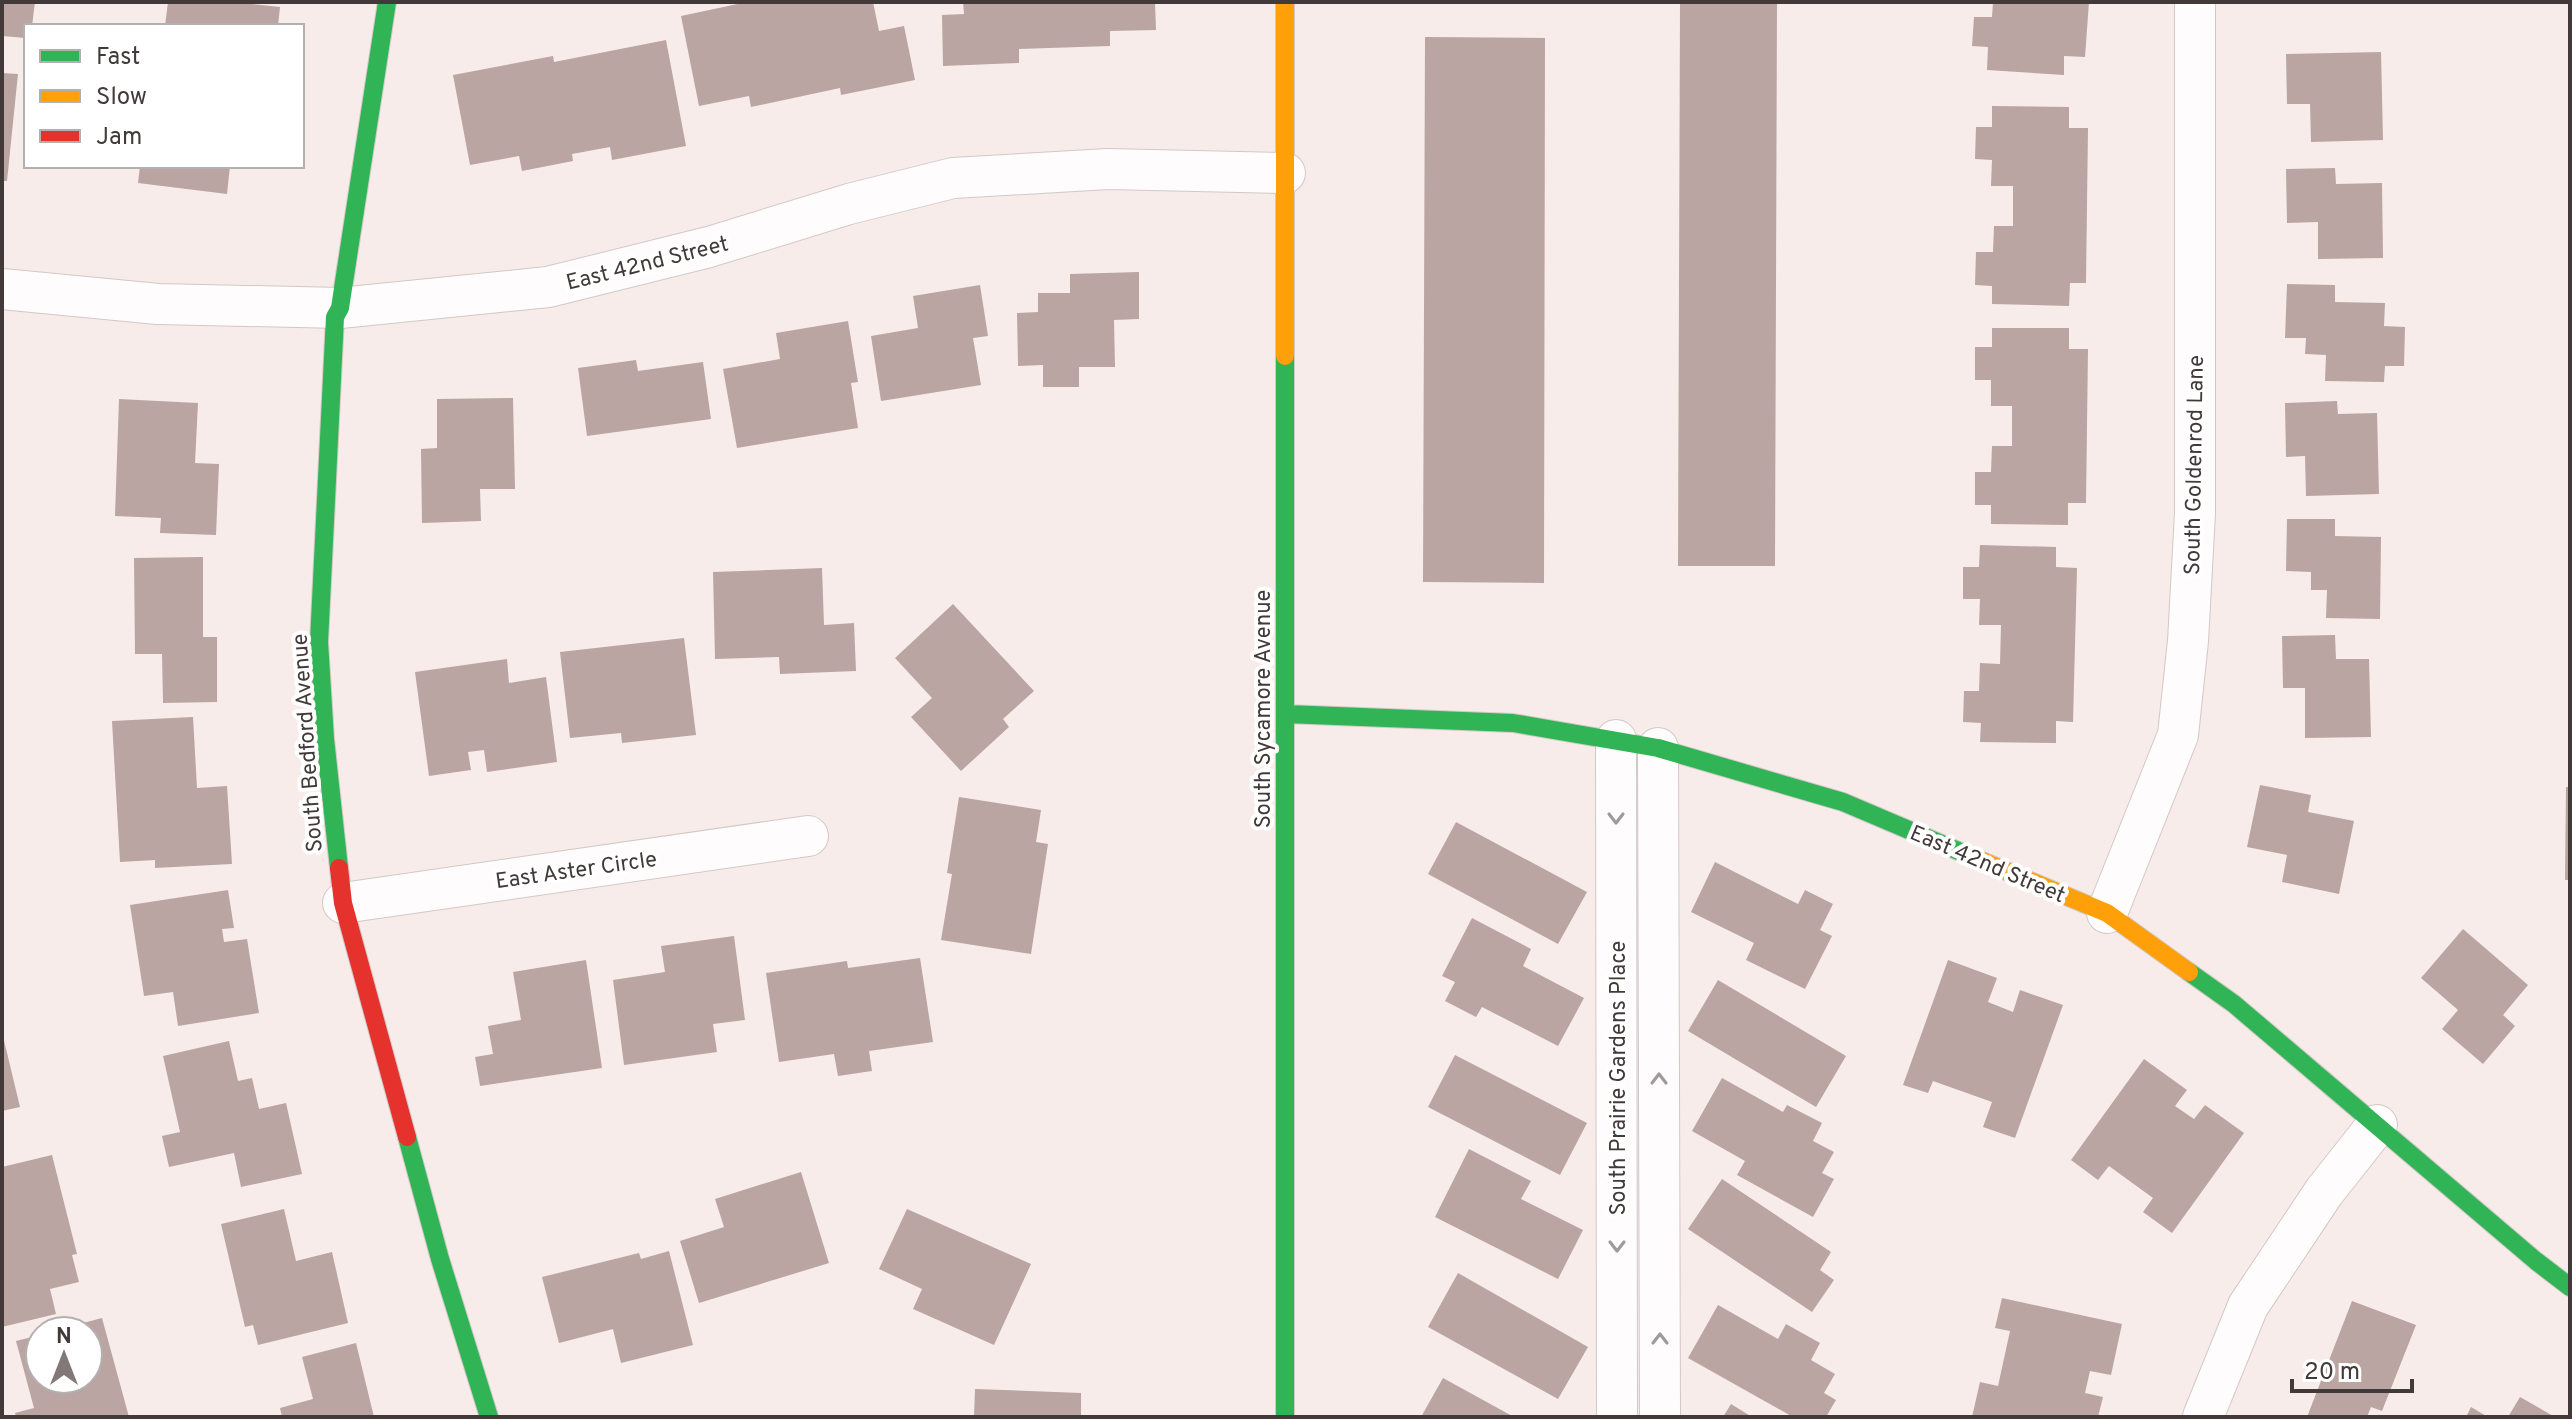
<svg xmlns="http://www.w3.org/2000/svg" width="2572" height="1419" font-family="Overpass,sans-serif">
  <style>
    .building { fill: #baa5a2 }
    .lines { fill: none; stroke-linecap: round; stroke-linejoin: round }
    .street-casing { stroke: #d1c9c7; stroke-width: 42 }
    .fast-casing { stroke: #d1c9c7; stroke-width: 20 }
    .slow-casing { stroke: #d1c9c7; stroke-width: 20 }
    .jam-casing { stroke: #d1c9c7; stroke-width: 20 }
    .street { stroke: #fefcfc; stroke-width: 40 }
    .fast { stroke: #30b455; stroke-width: 18 }
    .slow { stroke: #ff9f0a; stroke-width: 18 }
    .jam { stroke: #e5322d; stroke-width: 18 }
    .oneway { stroke: #a09b9a }
    .labels { text-anchor: middle; stroke-width: 8; stroke-linejoin: round; paint-order: stroke }
    .street-label { font-size: 22px; fill: #423a39; stroke: #fff }
  </style>
  <rect width="100%" height="100%" fill="#f7ecea"/>
  <!-- building -->
  <path class="building" d="M2 2H35L32 26H26V38L2 36Z
    M168 2H234L280 7 278 26H165Z
    M747 2H873L879 31 904 26 915 80 841 95 840 88 751 107 749 96 699 106 681 16Z
    M963 2H1155L1156 30 1110 31V46L1019 49V63L943 66 942 15 964 14Z
    M1680 2H1777L1775 566H1678Z
    M1993 2H2089L2085 57 2064 56V75L1987 70 1988 47 1972 46 1974 17H1992Z
    M1425 37 1545 38 1544 583 1423 582Z
    M666 40 686 146 612 160 610 147 572 154 573 161 522 171 519 156 470 165 453 75 553 56 554 62Z
    M2381 52 2383 140 2311 142 2310 104H2287L2286 54Z
    M2 73 18 74 7 181H2Z
    M1992 106 2069 107V128H2088L2086 283H2070L2069 306 1992 304V286L1975 285 1976 252H1993L1994 226H2013V186H1991L1992 160 1975 159 1976 127H1992Z
    M140 166H230L227 194 138 183Z
    M2335 168 2336 184 2382 183 2383 258 2318 259V222L2287 223 2286 169Z
    M1139 272V319L1114 320 1115 367H1079V387H1043V365L1018 366 1017 313 1038 312V293H1070V274Z
    M2287 284 2335 285V302L2385 303 2384 326 2405 327 2404 366H2385L2384 382 2325 381 2326 355 2305 354 2306 338H2285Z
    M980 285 988 336 973 338 981 385 881 401 871 336 918 328 913 296Z
    M848 321 858 382 851 383 858 428 737 448 723 369 780 359 776 333Z
    M1992 328H2069V349H2088L2086 503H2068V525L1991 524V505H1975V472H1991L1992 446H2012V406H1991V380H1975V347H1992Z
    M636 360 638 371 703 362 711 419 587 436 578 368Z
    M513 398 515 489H480L481 521 422 523 421 449 437 448V399Z
    M119 399 198 403 195 463 219 464 216 535 160 533 161 518 115 516Z
    M2337 401 2338 414 2377 413 2379 494 2306 496 2305 456 2286 457 2285 403Z
    M2287 519H2335V536L2381 537 2380 619 2326 618 2327 590H2311V572L2286 571Z
    M1980 545 2056 547V567L2077 568 2073 722 2056 721V743L1980 742 1981 723 1963 722 1964 691H1979L1980 663 2000 664 2001 625H1979L1980 599H1963V567H1979Z
    M203 557V637H217V702L163 703 162 654H135L134 558Z
    M822 568 824 625 854 623 856 671 780 674 779 657 715 659 713 572Z
    M953 604 1034 691 1003 719 1009 727 961 771 911 717 932 698 895 658Z
    M2335 635 2336 659H2369L2371 737 2305 738V688H2283L2282 636Z
    M684 638 696 735 622 743 621 733 570 738 560 652Z
    M507 659 509 683 546 677 557 762 487 772 484 750 468 752 471 770 429 776 415 672Z
    M193 717 197 788 227 786 232 864 155 868V860L120 862 112 721Z
    M2260 785 2311 795 2308 812 2354 821 2339 894 2282 882 2287 855 2247 847Z
    M2566 787H2570V880H2565Z
    M959 797 1041 810 1036 842 1048 844 1031 954 941 940 952 874 947 873Z
    M1456 822 1587 892 1558 944 1428 874Z
    M1715 862 1798 904 1805 890 1833 904 1820 930 1832 936 1805 989 1746 960 1754 943 1691 912Z
    M228 890 234 928 222 929 224 942 247 939 259 1013 178 1026 173 992 144 996 130 905Z
    M1472 918 1531 949 1523 966 1584 998 1558 1046 1482 1007 1476 1017 1445 1001 1455 982 1442 976Z
    M2463 929 2528 985 2503 1015 2515 1026 2483 1064 2442 1029 2458 1010 2421 978Z
    M734 936 745 1020 713 1024 717 1052 624 1065 613 980 665 972 661 946Z
    M920 958 933 1042 869 1051 872 1071 838 1076 834 1054 779 1062 766 973 847 961 848 968Z
    M586 960 602 1068 480 1086 475 1057 493 1054 488 1026 521 1020 513 972Z
    M1948 960 1997 978 1988 1002 2013 1012 2020 990 2063 1005 2015 1138 1983 1127 1992 1102 1933 1081 1928 1093 1903 1085Z
    M1718 980 1846 1056 1816 1107 1688 1031Z
    M2 1032 20 1107 2 1111Z
    M229 1041 238 1081 252 1078 259 1109 286 1103 302 1174 241 1187 234 1153 169 1167 162 1136 180 1132 163 1056Z
    M1455 1055 1587 1123 1560 1175 1428 1107Z
    M2144 1059 2187 1090 2175 1106 2194 1119 2205 1105 2244 1133 2172 1233 2143 1212 2153 1198 2109 1166 2098 1180 2071 1160Z
    M1722 1078 1783 1112 1787 1105 1822 1123 1813 1141 1834 1152 1822 1173 1834 1179 1813 1217 1737 1175 1745 1161 1692 1131Z
    M1469 1149 1531 1181 1521 1199 1583 1230 1558 1279 1435 1217Z
    M52 1155 77 1254 72 1255 79 1282 50 1289 56 1314 2 1327V1167Z
    M801 1172 829 1263 699 1303 680 1241 724 1227 715 1199Z
    M1722 1179 1831 1252 1820 1270 1834 1280 1812 1312 1688 1229Z
    M284 1209 296 1261 332 1252 348 1323 258 1345 253 1325 245 1327 221 1224Z
    M907 1209 1031 1264 994 1345 913 1309 922 1289 879 1269Z
    M669 1251 693 1345 621 1363 613 1329 559 1343 542 1277 639 1253 641 1259Z
    M1458 1273 1588 1347 1558 1399 1428 1327Z
    M2002 1298 2122 1324 2111 1375 2090 1371 2085 1393 2103 1397 2098 1417H1972L1980 1382 1998 1386 2010 1331 1995 1328Z
    M2352 1301 2416 1325 2382 1411 2371 1407 2367 1417H2307Z
    M1718 1305 1778 1339 1786 1324 1820 1343 1811 1360 1835 1374 1824 1393 1836 1400 1826 1417H1793L1688 1358Z
    M102 1318 129 1417H16L15 1413 34 1408 16 1341 40 1335V1379H88V1331L57 1330Z
    M356 1343 374 1417H282L280 1408 313 1399 302 1357Z
    M1443 1378 1514 1417H1421Z
    M975 1389 1081 1393V1417H974Z
    M2520 1397 2555 1417H2508Z
    M1731 1404 1752 1417H1723Z
    M2471 1407 2488 1417H2466Z"/>
  <g class="lines">
    <defs>
      <path id="street" d="M2 289 158 304 340 308 548 287 709 247 849 204 953 178 1108 169 1285 173
        M1616 740 1617 1417
        M1658 748 1660 1417
        M343 903 808 836
        M2107 913 2178 735 2188 641 2195 513V2
        M2203 1417 2248 1306 2324 1192 2377 1125"/>
      <path id="fast" d="M1285 356V1417
        M1286 714 1513 723 1658 748 1843 802 1970 856
        M339 868 325 739 319 642 335 317 340 308 387 2
        M2189 972 2234 1004 2536 1261 2570 1287
        M407 1137 440 1259 489 1417"/>
      <path id="slow" d="M1285 2V356
        M1970 856 2107 913 2189 972"/>
      <path id="jam" d="M339 868 343 903 407 1137"/>
    </defs>
    <!-- street casing -->
    <use href="#street" class="street-casing"/>
    <!-- fast casing -->
    <use href="#fast" class="fast-casing"/>
    <!-- slow casing -->
    <use href="#slow" class="slow-casing"/>
    <!-- jam casing -->
    <use href="#jam" class="jam-casing"/>
    <!-- street -->
    <use href="#street" class="street"/>
    <!-- fast -->
    <use href="#fast" class="fast"/>
    <!-- slow -->
    <use href="#slow" class="slow"/>
    <!-- jam -->
    <use href="#jam" class="jam"/>
  </g>
  <!-- one-way arrows -->
  <defs><path id="oneway-chevron" d="M-2-3.5L2.5 0L-2 3.5" fill="none" stroke-width="1.6" stroke-linecap="round" stroke-linejoin="round" transform="scale(2)"/></defs>
  <g class="oneway">
    <use href="#oneway-chevron" transform="translate(1616 818) rotate(90)"/>
    <use href="#oneway-chevron" transform="translate(1659 1079) rotate(-90)"/>
    <use href="#oneway-chevron" transform="translate(1617 1246) rotate(90)"/>
    <use href="#oneway-chevron" transform="translate(1660 1339) rotate(-90)"/>
  </g>
  <g class="labels">
    <!-- street labels -->
    <g class="street-label">
      <text transform="translate(647 262) rotate(-14)" y="8">East 42nd Street</text>
      <text transform="translate(2193 465) rotate(-89)" y="8">South Goldenrod Lane</text>
      <text transform="translate(1262 709) rotate(-90)" y="8">South Sycamore Avenue</text>
      <text transform="translate(306 743) rotate(-94)" y="8">South Bedford Avenue</text>
      <text transform="translate(1988 863) rotate(23)" y="8">East 42nd Street</text>
      <text transform="translate(576 869) rotate(-8)" y="8">East Aster Circle</text>
      <text transform="translate(1617 1078) rotate(-90)" y="8">South Prairie Gardens Place</text>
    </g>
  </g>
  <!-- border -->
  <rect width="2572" height="1419" fill="none" stroke="#423a39" stroke-width="8"/>
  <!-- legend -->
  <rect x="24" y="24" width="280" height="144" fill="#ffffff" stroke="#b3b0b0" stroke-width="2"/>
  <rect x="40" y="50" width="40" height="12" fill="#30b455" stroke="#b3b0b0" stroke-width="2"/>
  <text x="96" y="64" font-size="24" fill="#423a39">Fast</text>
  <rect x="40" y="90" width="40" height="12" fill="#ff9f0a" stroke="#b3b0b0" stroke-width="2"/>
  <text x="96" y="104" font-size="24" fill="#423a39">Slow</text>
  <rect x="40" y="130" width="40" height="12" fill="#e5322d" stroke="#b3b0b0" stroke-width="2"/>
  <text x="96" y="144" font-size="24" fill="#423a39">Jam</text>
  <!-- north arrow -->
  <g transform="translate(64 1355)"><circle r="38" fill="#ffffff" stroke="#b3b0b0" stroke-width="2"/>
  <path d="M0-6L14 30L0 20L-14 30Z" fill="#817877"/>
  <text y="-12" font-size="22" font-weight="bold" text-anchor="middle" fill="#423a39">N</text>
  </g>
  <!-- scale -->
  <path d="M2292 1379v12h120v-12" fill="none" stroke="#423a39" stroke-width="4"/>
  <text x="2304" y="1379" font-size="24" fill="#423a39" stroke="#ffffff" stroke-width="6" paint-order="stroke">20 m</text>
</svg>
